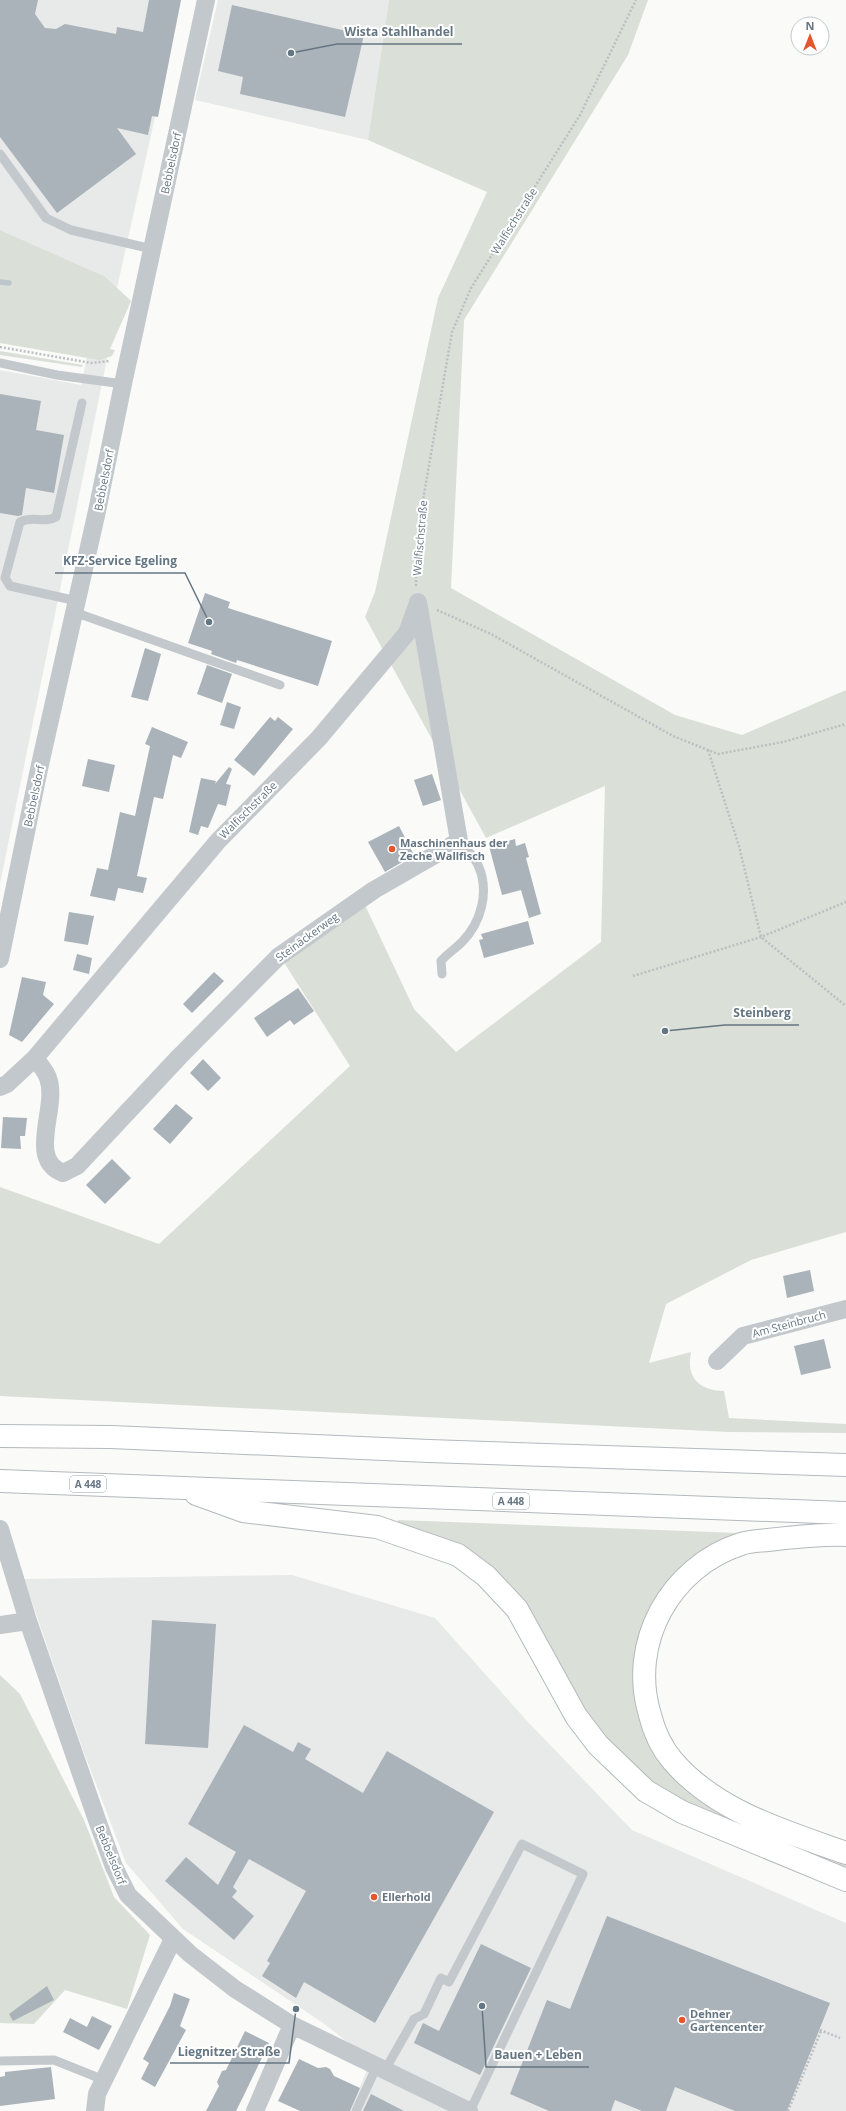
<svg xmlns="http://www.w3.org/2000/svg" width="846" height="2111" font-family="'Open Sans',sans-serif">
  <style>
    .built { fill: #e8e9e9 }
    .green { fill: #dadfd7 }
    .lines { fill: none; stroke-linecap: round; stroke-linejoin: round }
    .stream { stroke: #bbc7cb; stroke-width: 5.5 }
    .building { fill: #aab3b9 }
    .highway-casing { stroke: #b4b9bd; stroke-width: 24 }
    .path { stroke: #bbbfc2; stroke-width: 2.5; stroke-dasharray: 2 2; stroke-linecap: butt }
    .lane { stroke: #c3c8cc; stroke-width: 9 }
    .street { stroke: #c3c8cc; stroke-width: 18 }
    .highway { stroke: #fff; stroke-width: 22 }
    .poi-dot { fill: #e4572e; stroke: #fff; stroke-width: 1.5 }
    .labels { text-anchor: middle; stroke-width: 4; stroke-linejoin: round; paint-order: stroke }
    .shield { fill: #fff; stroke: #939fa8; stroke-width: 1 }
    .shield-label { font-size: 10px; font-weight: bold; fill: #657683 }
    .street-label { font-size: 11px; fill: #657683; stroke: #fff }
    .poi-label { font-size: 11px; font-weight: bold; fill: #657683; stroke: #fff; text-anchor: start }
    .leader { fill: none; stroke: #657683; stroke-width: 1.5 }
    .callout-dot { fill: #657683; stroke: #fff; stroke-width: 1.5 }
    .callout-label { font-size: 12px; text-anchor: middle; font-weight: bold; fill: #657683; stroke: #fff; stroke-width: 4; stroke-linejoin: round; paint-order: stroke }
  </style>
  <rect width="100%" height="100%" fill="#fafaf8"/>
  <!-- built -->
  <path class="built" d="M0 0H181L117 288 131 301 109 349 0 884V370L81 385 104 276 0 230Z
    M218 0H389L368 140 195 100Z
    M292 1575 435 1618 528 1722 632 1830 846 1923V2111H350L371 2060 323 2023 183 1929 126 1863 83 1750 24 1579Z"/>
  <!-- green -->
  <path class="green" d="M389 0H648L628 55 464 320 451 588 675 715 742 735 846 690V1232L751 1260 666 1304 649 1363 691 1352C686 1377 698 1390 724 1391L729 1418 846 1424V1433L728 1432 0 1396V1187L159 1244 350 1066 283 961 364 903 414 1009 456 1052 601 942 605 786 486 838 365 617 375 592 438 298 487 192 368 140Z
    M0 230 104 276 131 301 110 349 115 350 112 356 99 360 0 343Z
    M0 351 83 365 82 367 0 355Z
    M398 1520 738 1533 740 1538 705 1556 640 1647 667 1763 846 1863V1871L684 1806 650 1785 601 1740 522 1606 397 1525Z
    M0 1675 20 1694 84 1820 114 1897 150 1935 127 2009 65 1990 34 2024 0 2023Z"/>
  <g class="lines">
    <!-- stream -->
    <path class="stream" d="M0 282 9 283"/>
  </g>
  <!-- building -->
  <path class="building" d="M0 0H38L35 14 45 28 56 29 65 24 116 34 117 27 143 32 149 0H181L158 117 152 116 148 135 117 128 136 154 57 213 0 137Z
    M232 5 364 35 345 117 240 94 243 77 218 71Z
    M0 394 41 401 36 430 64 435 54 493 26 488 22 515 18 516 0 513Z
    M205 593 230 602 228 608 332 641 318 686 237 660 236 663 211 654 212 651 188 643Z
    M145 648 161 654 148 701 131 697Z
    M207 665 232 674 222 703 197 694Z
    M227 702 241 707 234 729 220 725Z
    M270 717 275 721 278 717 293 729 254 776 234 760Z
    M152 727 188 742 181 758 173 755 163 799 154 797 137 876 147 878 143 893 118 888 115 901 90 896 97 868 108 870 120 812 135 816 150 746 145 744Z
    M88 759 115 765 109 792 82 786Z
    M229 767 232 769 226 784 231 785 226 806 218 804 208 828 201 826 198 835 189 832 201 778 216 781 215 784Z
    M432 774 441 800 423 806 414 780Z
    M399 826 414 855 385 872 368 842Z
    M515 839 516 846 525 843 529 857 526 858 541 914 529 918 521 890 502 895 489 846Z
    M69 912 94 916 88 945 64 941Z
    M528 921 534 944 484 958 479 940 483 939 481 934Z
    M77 954 92 958 89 974 73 970Z
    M214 972 224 981 192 1013 183 1004Z
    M22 977 46 982 43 995 54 1004 22 1042 9 1035Z
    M298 988 314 1011 294 1025 290 1020 267 1037 254 1018Z
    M203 1059 221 1078 208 1091 190 1073Z
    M176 1104 193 1118 170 1144 153 1129Z
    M3 1117 27 1118 25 1136H20L21 1149 1 1148Z
    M112 1159 131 1178 105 1204 86 1185Z
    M810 1270 814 1291 787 1298 783 1276Z
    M824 1339 831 1368 801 1375 794 1346Z
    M152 1620 216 1624 208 1748 145 1744Z
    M244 1725 293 1752 298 1742 311 1749 305 1759 363 1793 387 1751 494 1812 375 2023 304 1982 296 1998 262 1976 270 1963 267 1961 306 1891 249 1859 233 1887 237 1891 232 1897 254 1916 234 1940 165 1881 186 1857 218 1885 236 1852 188 1824Z
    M607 1916 830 2003 787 2111H735L675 2087 666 2111H642L615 2100 611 2111H549L510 2094 547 2000 570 2009Z
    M481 1944 531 1968 480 2075 414 2043 423 2023 439 2031Z
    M47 1986 54 2000 13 2021 9 2014Z
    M174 1993 190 1999 180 2026 186 2030 155 2087 141 2079 149 2063 143 2059 170 2006Z
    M92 2016 112 2026 99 2050 63 2032 70 2018 87 2027Z
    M245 2031 269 2043 244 2095 236 2111H206L219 2086 217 2082 222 2071 226 2070Z
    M299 2059 318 2068 326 2067 330 2069 334 2076 360 2088 350 2111H300L278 2101Z
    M51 2067 55 2099 0 2106V2077L5 2076V2072Z
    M371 2094 404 2111H363Z"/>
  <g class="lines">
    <defs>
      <path id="highway" d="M0 1436 111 1437 429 1451 846 1465
        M0 1481 846 1513
        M196 1494 243 1511 377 1527 458 1555 486 1576 517 1609 576 1716 598 1745 646 1791 682 1812 846 1880
        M846 1535C819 1534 794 1537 768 1540 759 1541 749 1541 741 1544 670 1567 628 1643 650 1715 654 1731 661 1747 672 1760 716 1812 785 1831 846 1853"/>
    </defs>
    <!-- highway casing -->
    <use href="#highway" class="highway-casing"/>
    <!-- path -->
    <path class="path" d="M0 347 91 363 110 361
      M416 586V576L422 506 452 332 471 288 580 115 636 0
      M437 610 491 634 673 736 718 754 783 742 846 724
      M708 750 739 846 761 937 846 1006
      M633 976 761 937 846 902
      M820 2030 840 2038
      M788 2111 821 2031"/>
    <!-- lane -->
    <path class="lane" d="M0 154 46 218 71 230 152 249
      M0 363 57 375 123 384
      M77 601 10 586 5 578 20 522C34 515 43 524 56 517L82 403
      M74 612 280 685
      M442 974 441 961C447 954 455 949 462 942 481 923 490 891 478 865 474 856 466 848 459 841
      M0 2061 54 2060 104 2080
      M385 2070 414 2019 424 2014 441 1978 449 1982 522 1844 583 1874 470 2111
      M356 2111 377 2066"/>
    <!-- street -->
    <path class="street" d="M0 959 39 769 97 511 123 384 206 0
      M35 1058C39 1064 46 1071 48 1078 59 1107 26 1159 63 1173L77 1166 179 1057 278 957 374 890 459 841 418 602
      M0 1087 7 1084 35 1058 218 841 319 738 407 633 418 603
      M717 1361 743 1336 846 1309
      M0 1529 28 1621 97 1820 114 1867 128 1895 190 1954 235 1989 292 2025 469 2111
      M0 1625 28 1621
      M95 2111 97 2094 173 1939
      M255 2111 292 2025"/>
    <!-- highway -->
    <use href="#highway" class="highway"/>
  </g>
  <!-- markers -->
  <g class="poi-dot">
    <circle cx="392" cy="849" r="4"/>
    <circle cx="374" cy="1897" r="4"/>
    <circle cx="682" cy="2020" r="4"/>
  </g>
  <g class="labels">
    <!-- shield labels -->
    <g class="shield">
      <rect x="70" y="1476" width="36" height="16" rx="3"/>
      <rect x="493" y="1493" width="36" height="16" rx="3"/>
    </g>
    <g class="shield-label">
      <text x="88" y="1488">A 448</text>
      <text x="511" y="1505">A 448</text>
    </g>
    <!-- street labels -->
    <g class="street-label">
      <text transform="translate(171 163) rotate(-78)" y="4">Bebbelsdorf</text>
      <text transform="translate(514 221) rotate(-58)" y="4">Walfischstraße</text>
      <text transform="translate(104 480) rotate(-79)" y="4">Bebbelsdorf</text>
      <text transform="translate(420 538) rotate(-85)" y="4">Walfischstraße</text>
      <text transform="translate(34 796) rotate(-78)" y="4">Bebbelsdorf</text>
      <text transform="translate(248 810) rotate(-45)" y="4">Walfischstraße</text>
      <text transform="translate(307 937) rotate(-36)" y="4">Steinäckerweg</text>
      <text transform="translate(789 1324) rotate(-15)" y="4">Am Steinbruch</text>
      <text transform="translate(111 1855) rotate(68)" y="4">Bebbelsdorf</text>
    </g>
    <!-- poi labels -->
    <g class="poi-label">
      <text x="400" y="847">Maschinenhaus der<tspan x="400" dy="13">Zeche Wallfisch</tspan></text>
      <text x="382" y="1901">Ellerhold</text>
      <text x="690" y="2018">Dehner<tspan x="690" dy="13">Gartencenter</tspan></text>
    </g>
  </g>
  <!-- callouts -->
  <path class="leader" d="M291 53L337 44H462M209 622L185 573H55M665 1031L725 1025H799M296 2009L289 2063H170M482 2006L486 2067H589"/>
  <g class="callout-dot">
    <circle cx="291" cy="53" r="4"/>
    <circle cx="209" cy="622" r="4"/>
    <circle cx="665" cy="1031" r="4"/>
    <circle cx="296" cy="2009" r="4"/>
    <circle cx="482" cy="2006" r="4"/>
  </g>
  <g class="callout-label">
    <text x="399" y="36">Wista Stahlhandel</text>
    <text x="120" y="565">KFZ-Service Egeling</text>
    <text x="762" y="1017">Steinberg</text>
    <text x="229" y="2056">Liegnitzer Straße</text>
    <text x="538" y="2059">Bauen + Leben</text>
  </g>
  <!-- north arrow -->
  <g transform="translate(810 36)"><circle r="19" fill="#ffffff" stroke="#c1c8cd"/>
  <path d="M0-3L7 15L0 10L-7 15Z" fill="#e4572e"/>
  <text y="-6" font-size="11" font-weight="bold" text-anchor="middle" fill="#657683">N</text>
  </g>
</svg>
